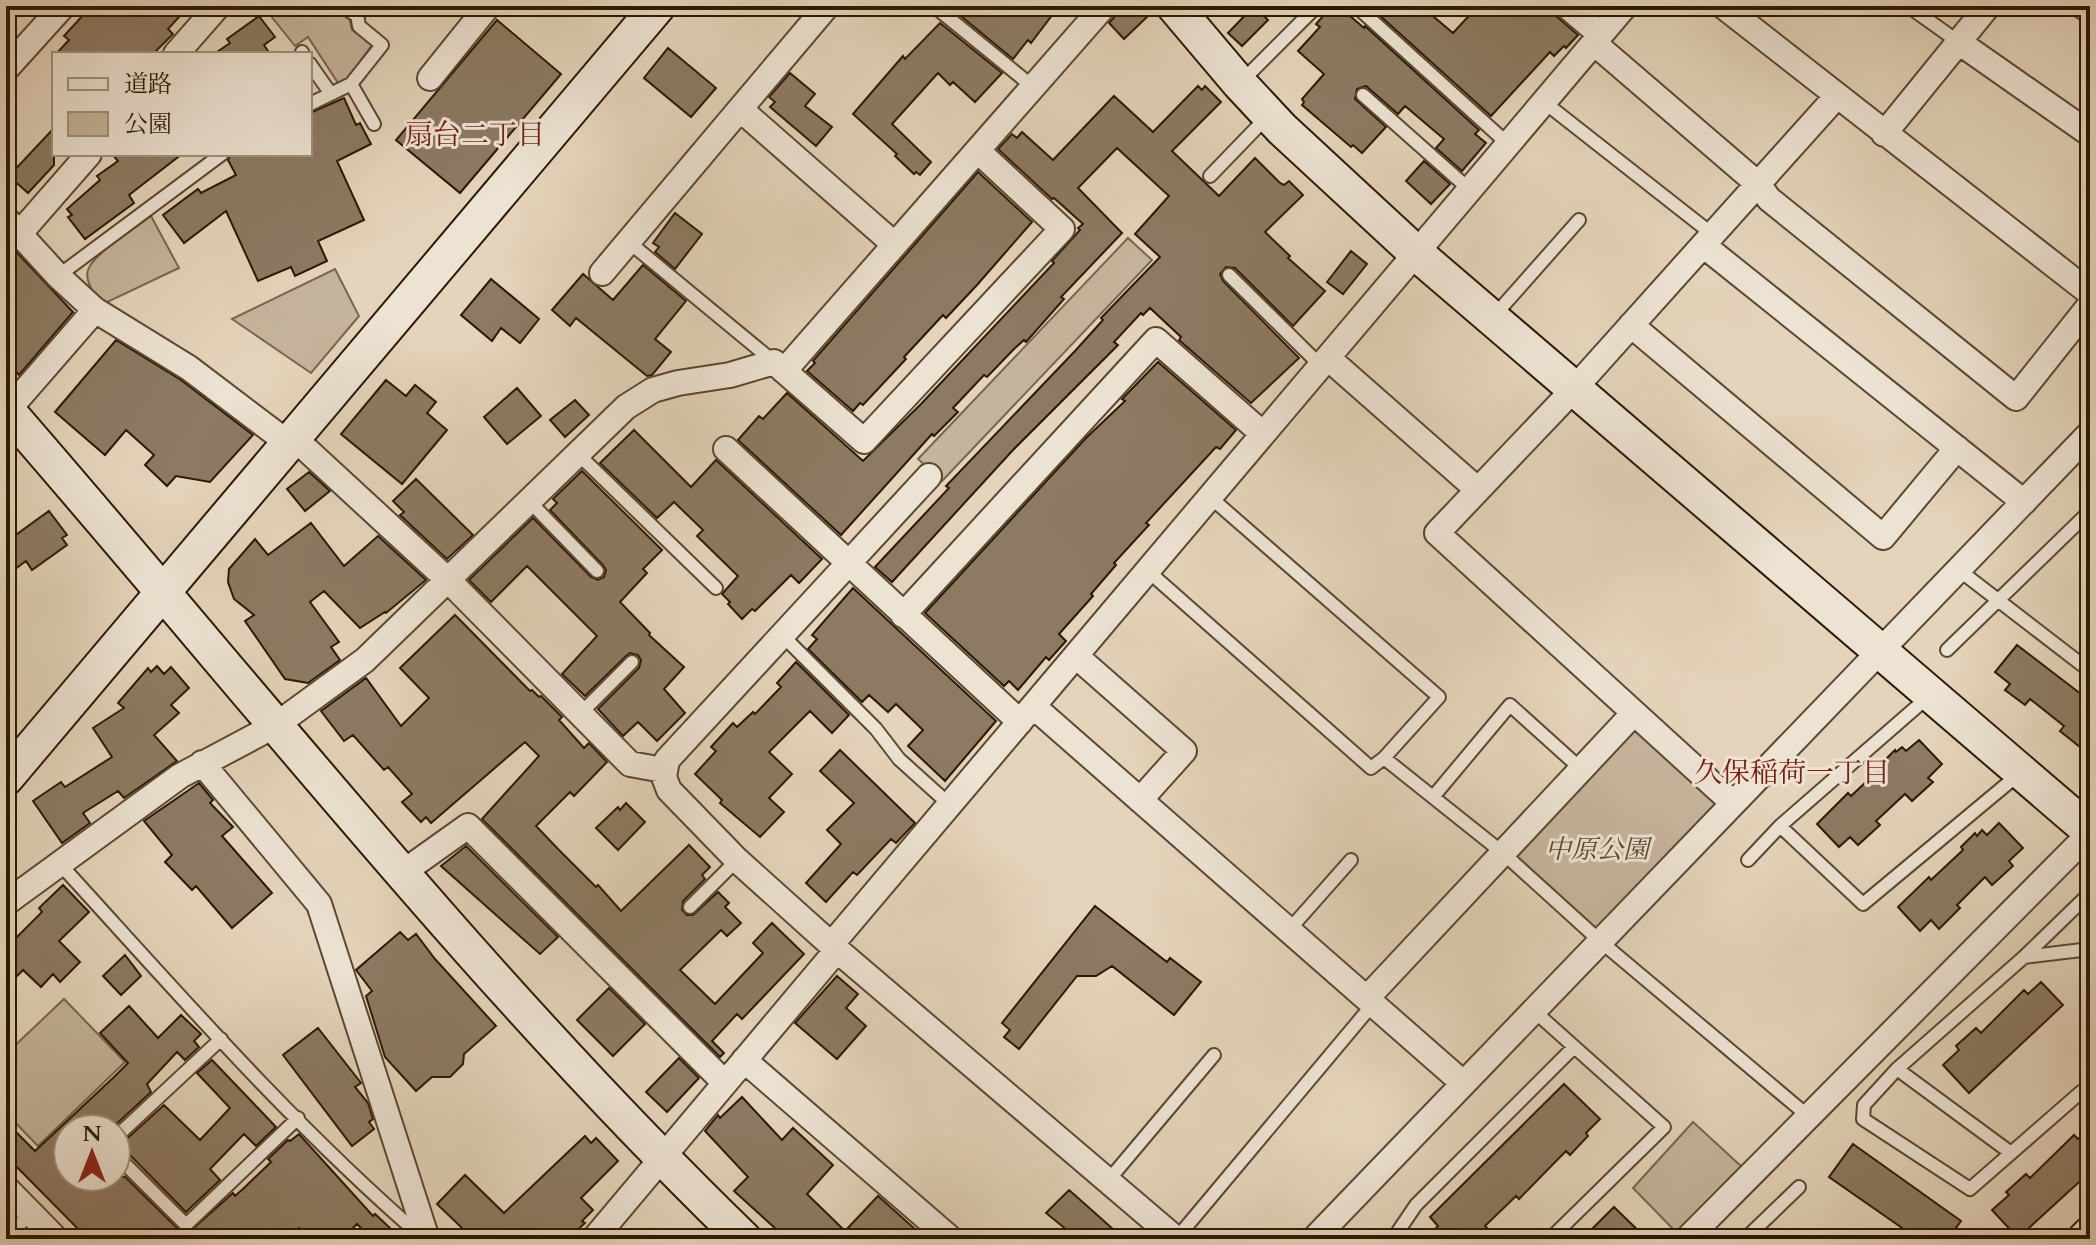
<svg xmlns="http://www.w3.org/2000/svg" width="2096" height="1245" font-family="Cardo,'Noto Serif JP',serif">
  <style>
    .green { fill: #c5b49c; stroke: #786650; stroke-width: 2 }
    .building { fill: #8c7a63; stroke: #2c1903; stroke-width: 2 }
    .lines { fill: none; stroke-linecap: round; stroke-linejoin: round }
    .lane-casing { stroke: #5a4831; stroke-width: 16 }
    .street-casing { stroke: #5a4831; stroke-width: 28 }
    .secondary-casing { stroke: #2c1903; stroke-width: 38 }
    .lane { stroke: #ede3d3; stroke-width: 12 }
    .street { stroke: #ede3d3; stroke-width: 24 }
    .secondary { stroke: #ede3d3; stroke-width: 34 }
    .labels { text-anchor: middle; stroke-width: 6; stroke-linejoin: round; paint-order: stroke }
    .park-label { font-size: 26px; font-style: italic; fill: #5a4831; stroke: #ede3d3 }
    .neighbourhood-label { font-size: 28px; fill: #7a1f14; stroke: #ede3d3 }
  </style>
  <rect width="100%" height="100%" fill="#e4d4bb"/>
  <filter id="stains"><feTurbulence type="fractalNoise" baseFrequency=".0025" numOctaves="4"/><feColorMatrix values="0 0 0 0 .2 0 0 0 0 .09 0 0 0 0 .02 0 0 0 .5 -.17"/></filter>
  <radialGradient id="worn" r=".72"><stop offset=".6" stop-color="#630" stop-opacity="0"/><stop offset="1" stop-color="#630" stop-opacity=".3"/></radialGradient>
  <!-- green -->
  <path class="green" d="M263 6H339L348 13 352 30 372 45 346 80 338 83 308 37 295 46Z
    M151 216 179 268 101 305C96 296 84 281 88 270 93 254 137 227 151 216Z
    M1128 238 1152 260 942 481 918 459Z
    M335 269 359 316 311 373 232 319Z
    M1634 727 1721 803 1600 932 1512 852Z
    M64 999 125 1062 38 1146 6 1113V1054Z
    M1693 1122 1742 1167 1677 1233 1633 1188Z"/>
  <!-- building -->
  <path class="building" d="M96 6H189L168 29 173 34 153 54H56L69 40 64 36 84 14 87 16Z
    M970 6H1059L1031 43 1028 40 1013 59 962 17Z
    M1124 6H1139L1149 15 1124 39 1109 23Z
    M1254 6 1268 20 1242 46 1228 33Z
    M1332 6 1339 12 1342 9 1364 28 1365 26 1479 130 1475 134 1486 143 1462 171 1436 148 1444 139 1405 106 1398 114 1366 86 1357 89 1355 99 1386 127 1362 153 1353 145 1351 147 1302 105 1304 102 1302 99 1324 74 1298 51 1320 27 1316 24Z
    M1383 6H1421L1453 33 1478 6H1552L1557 17 1578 35 1566 48 1564 46 1554 56 1550 52 1491 116 1377 13Z
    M259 16 275 37 264 45 270 54H214L230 43 227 39Z
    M497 20 561 74 460 193 396 140Z
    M940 23 1002 73 975 102 953 82 950 85 938 73 892 124 931 162 920 175 916 172 914 174 895 156 897 154 853 114 903 56 905 59Z
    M668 48 716 88 691 117 644 78Z
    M790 73 815 94 805 106 832 127 816 146 770 107 775 102 769 97Z
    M1198 86 1202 90 1205 86 1221 102 1172 151 1219 196 1255 158 1280 183 1284 185 1289 181 1303 195 1265 232 1290 256 1288 258 1325 291 1293 326 1235 268 1226 267 1220 274 1223 281 1299 358 1251 403 1179 340 1181 337 1150 308 1143 315 1141 313 1114 342 1118 345 1013 450 892 582 875 567 949 488 946 486 1075 351 1103 320 1101 318 1160 257 1135 234 1169 196 1117 148 1078 188 1122 233 1061 297 1064 299 1026 342 1024 340 1014 349 987 377 984 375 953 408 958 412 934 436 932 434 841 535 738 440 759 416 763 419 787 393 863 461 921 404 1054 263 1052 261 1080 230 1078 228 1083 224 1054 198 1052 199 998 149 1012 134 1017 138 1022 132 1053 160 1114 96 1153 132Z
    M344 98 356 125 360 123 371 144 337 161 364 220 318 241 327 261 295 276 291 267 258 281 226 211 184 243 163 215 198 189 201 193 236 175 228 160 231 154H310V113Z
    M54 128V165L28 193 9 176Z
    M112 154H182L129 195 134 203 85 239 68 217 72 215 67 209 100 180 97 176 118 161Z
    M1424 161 1450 184 1431 204 1406 181Z
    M978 172 1032 222 977 285 946 318 943 315 904 357 906 359 863 405 860 403 853 411 807 371 815 363 813 361Z
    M675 213 702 234 675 269 655 252 659 247 653 243Z
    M6 241 73 312 19 375 6 360Z
    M1351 251 1367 264 1343 294 1327 282Z
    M643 265 686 301 655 339 671 352 652 375 647 376 576 318 570 326 552 310 583 274 613 300Z
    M491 279 539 319 520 343 501 328 492 341 461 315Z
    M116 340 181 380 253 435 210 482 176 476 167 486 145 465 154 455 126 430 105 455 55 412Z
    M1158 362 1236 430 1220 449 1216 447 1146 523 1149 525 1114 563 1116 565 1091 594 1093 596 1059 634 1066 641 1049 660 1046 657 1018 690 1009 681 1004 686 925 613 1086 438 1125 401 1122 399Z
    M386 380 406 396 415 385 436 402 427 413 447 430 402 484 341 434Z
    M517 388 541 416 507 444 484 417Z
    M575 400 589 415 565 437 550 420Z
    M634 430 691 487 716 460 822 559 799 583 791 575 755 611 752 609 742 619 728 604 730 602 722 594 738 576 697 536 703 530 674 502 657 518 600 463Z
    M582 471 662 550 643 569 647 573 620 602 650 633 649 635 684 667 664 689 685 713 657 741 638 722 623 736 598 709 639 668 641 660 638 655 630 653 626 656 585 696 562 674 597 636 527 566 491 602 469 580 533 518 591 577 598 580 604 577 606 570 603 565 550 510 557 503 553 499Z
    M309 472 330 491 305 511 287 489Z
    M416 479 473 535 447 559 400 515 404 512 393 501Z
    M49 511 67 535 62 538 67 545 32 570 26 561 6 576V542Z
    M311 523 344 566 378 536 426 580 386 613 385 612 360 628 324 591 310 602 339 642 331 647 340 660 308 683 285 679 245 621 254 615 234 599 228 582 229 569 255 539 268 555Z
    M853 588 996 721 945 781 908 746 923 730 896 704 888 712 869 695 862 702 808 649 817 639 812 635Z
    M455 615 530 691 532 690 539 697 541 696 562 717 559 720 584 748 589 743 607 762 574 796 570 792 536 826 558 849 596 887 598 885 621 911 689 845 710 867 702 875 705 879 683 901 682 910 687 915H693L718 892 729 903 725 907 741 923 727 936 721 930 680 970 715 1004 763 953 753 943 772 923 804 954 742 1019 737 1014 712 1041 724 1053 720 1057 482 819 539 756 525 742 431 823 426 817 421 822 402 802 412 794 388 767 384 770 353 735 344 741 321 711 366 678 401 726 429 698 400 668Z
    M2017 645 2090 701V735L2080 747 2060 731 2064 726 2030 699 2025 705 2005 690 2010 684 1995 672Z
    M796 662 849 715 832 733 810 711 769 752 792 774 769 798 784 812 760 837 720 803 722 800 695 774 716 751 711 747 733 723 737 727 753 712 755 714 781 687 777 683Z
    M157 666 164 674 171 667 189 688 171 705 179 713 154 735 177 761 124 798 118 791 83 813 90 823 62 843 33 801 61 782 65 787 112 757 93 728 124 708 118 703 148 668 151 672Z
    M1919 740 1942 764 1928 778 1933 782 1912 801 1905 794 1876 821 1880 825 1858 845 1850 837 1839 847 1817 824 1848 793 1851 796 1883 766 1881 764 1895 750 1896 752 1902 747 1906 751Z
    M840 750 915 823 896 843 891 839 857 875 853 872 826 902 806 883 841 844 827 830 854 803 820 771Z
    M199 783 213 800 210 803 233 827 222 836 272 893 232 928 196 886 192 890 165 862 172 855 144 821Z
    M626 803 645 822 618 850 596 828 618 807 620 810Z
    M1999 823 2023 848 2009 861 2013 866 1992 885 1985 877 1957 905 1960 908 1939 929 1931 920 1920 931 1898 907 1929 877 1931 880 1963 850 1961 847 1975 833 1977 836 1982 830 1987 835Z
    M466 846 558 937 540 954 441 866Z
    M63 885 89 912 59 941 80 962 60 982 53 974 41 987 23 970 6 987V948L42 912 39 908Z
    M1095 906 1167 962 1170 958 1201 982 1174 1015 1112 966 1096 976H1077L1019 1049 1004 1037 1010 1030 1002 1023Z
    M400 932 408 940 416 934 435 959 496 1026 464 1054 463 1064 450 1077H432L416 1091 385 1057 366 996 372 991 356 970Z
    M125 955 141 976 121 995 103 976Z
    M837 976 858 994 846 1008 866 1026 837 1059 795 1023Z
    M2041 982 2063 1005 1969 1093 1943 1065 1959 1050 1956 1046 1976 1028 1981 1033 2024 990 2028 994Z
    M609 988 645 1024 613 1056 577 1020Z
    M129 1006 158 1038 181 1015 201 1034 194 1041 199 1047 185 1060 177 1052 147 1084 151 1092 111 1129H68V1177H125L180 1231 187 1234 233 1193 235 1196 244 1188 271 1162 268 1159 288 1140 290 1141 299 1134 373 1216 375 1214 390 1228 387 1231 394 1239H372L357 1224 342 1239H310L299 1228 289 1239H88L6 1156V1122L35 1151 114 1077 128 1063 100 1033Z
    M318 1028 361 1083 355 1087 368 1103 373 1119 369 1122 374 1129 352 1146 283 1055Z
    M679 1058 699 1078 667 1112 646 1092Z
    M212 1060 276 1127 256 1146 244 1134 210 1169 220 1180 186 1212 120 1145 164 1105 200 1140 230 1108 197 1073Z
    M1564 1084 1600 1119 1586 1133 1588 1136 1570 1155 1566 1151 1519 1199 1516 1196 1485 1226 1498 1239H1426L1438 1226 1430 1217Z
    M742 1097 782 1140 793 1128 833 1165 807 1194 845 1231 878 1196 926 1239H787L734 1191 748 1177 705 1131 718 1115 720 1118Z
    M2090 1128V1172L2018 1238 1992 1210 2009 1195 2006 1192 2026 1174 2030 1178 2074 1135 2078 1139Z
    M585 1136 591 1143 596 1138 618 1161 581 1198 593 1210 582 1221 585 1223 568 1239H453L462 1228 437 1204 465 1175 504 1213Z
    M1853 1144 1961 1221 1948 1239H1918L1829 1177Z
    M1069 1190 1086 1205 1124 1239H1078L1046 1213Z
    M1614 1207 1647 1239H1582Z"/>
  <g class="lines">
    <defs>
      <path id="lane" d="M934 6 1032 86
        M1356 6 1508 144
        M1908 6 1960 43
        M302 52 303 54
        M310 64 331 94
        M1240 83 1317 6
        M351 84 374 124
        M1363 95 1470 190
        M1544 102 1712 234
        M310 104 351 84 382 45 359 26 356 8
        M1210 176 1266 118
        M630 243 774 362
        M1229 275 1321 366
        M58 276 222 154
        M1494 316 1579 220
        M579 455 716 588
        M1210 497 1439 697 1384 758
        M530 502 597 571
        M1959 570 2090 671
        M1148 571 1371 768 1384 758 1503 853 1600 941 1808 1116
        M783 636 876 729 899 759 950 805
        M1947 650 2090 511
        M579 715 632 662
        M1433 797 1510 705 1581 769
        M1780 826 1863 904 2019 774
        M1748 860 1780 826 1928 697
        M60 864C176 991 291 1124 422 1237
        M690 907 737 860
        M1289 930 1351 860
        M2090 949 2024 957 1897 1069 1864 1105 1863 1119 1970 1189 2081 1092 2090 1098
        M2024 957 2090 893
        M1533 1010 1664 1127 1550 1239
        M1897 1069 2011 1153
        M116 1137 221 1039
        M116 1155 186 1225 298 1118
        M1107 1182 1214 1055
        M6 1238 31 1213
        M1176 1239 1373 1004
        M1393 1239 1416 1205 1574 1047
        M1745 1239 1799 1187"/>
      <path id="street" d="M353 6 356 8 358 6
        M827 6 740 109 894 244
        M1567 6 1601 35
        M1723 6 2090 293
        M2083 6 2090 11
        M1594 43 1758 184 1769 199 2016 398 2090 305
        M1960 43 2090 134
        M176 54 218 6
        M6 69 63 6
        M430 78 488 6
        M1884 134 1988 6
        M6 219 58 276 95 310 189 368 288 443
        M20 233 89 154
        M1703 245 2024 502
        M602 273 740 109
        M1631 325 1883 537 1957 448
        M1328 358 1478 490
        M784 371 1104 6
        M8 410 95 310
        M293 437 449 581 630 764 663 770
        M726 449 1020 722
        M929 476 667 760 664 777 669 790 737 860 837 950 1176 1239
        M903 615 1156 340 1263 434
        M1076 656 1184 751 1140 800
        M1033 706 1463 1083
        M202 763 319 904 427 1239
        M1733 803 1437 533 1574 389 1836 97
        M402 873 468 826 725 1083
        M6 903 180 776 276 725 365 660 626 407 653 390 678 383 730 375 774 362 864 441 1062 229 978 151
        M831 945 1625 6
        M1367 998 1634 713
        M744 1060 951 1239
        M6 1188 56 1239
        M594 1239 837 950
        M1314 1239 2090 433
        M1687 1239 2090 833"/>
      <path id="secondary" d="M1174 6 1240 84 1282 129 1416 253 2090 831
        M6 409C249 688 478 981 744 1239
        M6 778 658 6
        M2085 1239 2090 1234"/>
    </defs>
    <!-- lane casing -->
    <use href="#lane" class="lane-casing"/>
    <!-- street casing -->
    <use href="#street" class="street-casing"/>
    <!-- secondary casing -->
    <use href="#secondary" class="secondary-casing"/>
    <!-- lane -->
    <use href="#lane" class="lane"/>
    <!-- street -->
    <use href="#street" class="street"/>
    <!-- secondary -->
    <use href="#secondary" class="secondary"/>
  </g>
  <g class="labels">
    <!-- park labels -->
    <g class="park-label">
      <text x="1597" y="858">中原公園</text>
    </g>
    <!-- neighbourhood labels -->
    <g class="neighbourhood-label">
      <text x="475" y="144">扇台二丁目</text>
      <text x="1792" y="782">久保稲荷一丁目</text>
    </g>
  </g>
  <!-- margin -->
  <rect width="2096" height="1245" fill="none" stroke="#e4d4bb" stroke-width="32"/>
  <rect x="8" y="8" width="2080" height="1229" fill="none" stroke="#2c1903" stroke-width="4"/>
  <rect x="16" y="16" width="2064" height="1213" fill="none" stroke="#2c1903" stroke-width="2"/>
  <!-- legend -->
  <rect x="52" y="52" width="260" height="104" fill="#ede3d3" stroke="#a09280" stroke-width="2"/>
  <rect x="68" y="78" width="40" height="12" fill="#ede3d3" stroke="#a09280" stroke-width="2"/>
  <text x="124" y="92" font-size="24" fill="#2c1903">道路</text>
  <rect x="68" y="112" width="40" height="24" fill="#c5b49c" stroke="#a09280" stroke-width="2"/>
  <text x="124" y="132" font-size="24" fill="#2c1903">公園</text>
  <!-- north arrow -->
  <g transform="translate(92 1153)"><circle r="38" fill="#ede3d3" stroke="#a09280" stroke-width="2"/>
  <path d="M0-6L14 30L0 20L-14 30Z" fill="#8f2418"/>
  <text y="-12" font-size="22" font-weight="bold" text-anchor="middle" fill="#2c1903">N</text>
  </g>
  <rect width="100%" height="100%" filter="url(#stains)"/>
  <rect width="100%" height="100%" fill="url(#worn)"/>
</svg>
